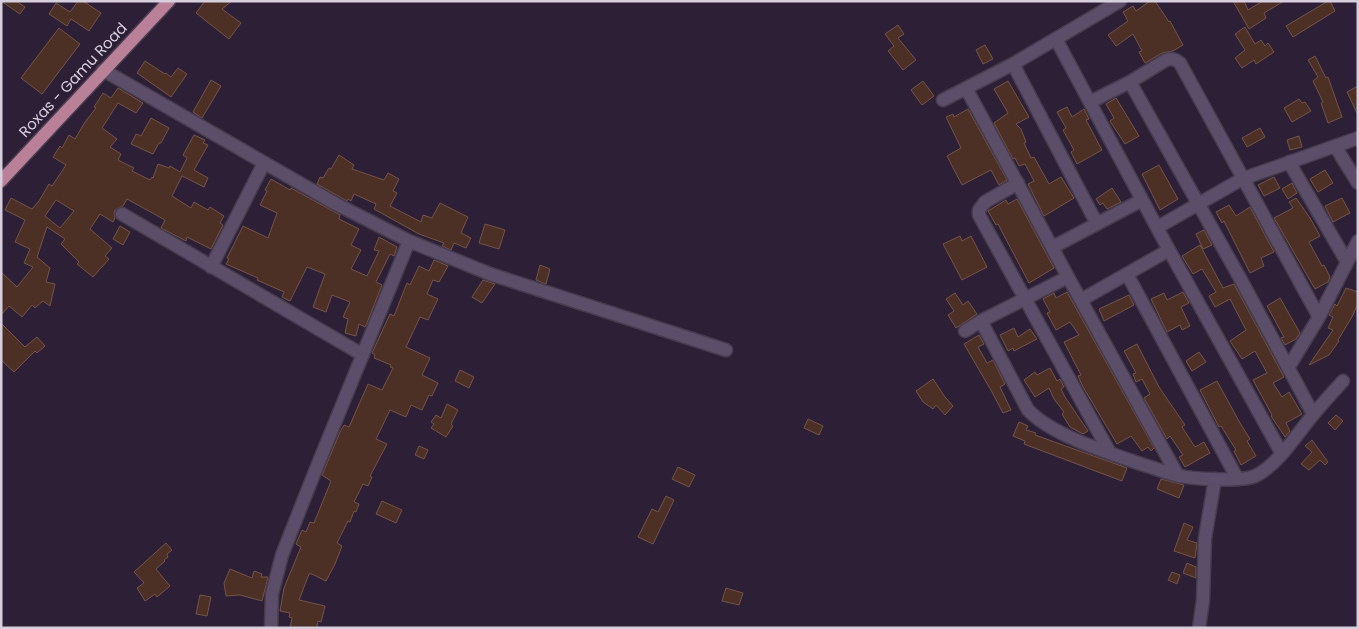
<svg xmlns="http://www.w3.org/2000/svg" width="1359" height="629" font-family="Poppins,sans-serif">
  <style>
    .building { fill: #4d3025; stroke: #745449; fill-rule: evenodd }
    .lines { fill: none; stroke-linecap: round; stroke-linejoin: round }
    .minor-casing { stroke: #473c4f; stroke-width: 15 }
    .major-casing { stroke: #473c4f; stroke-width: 15 }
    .minor { stroke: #5c4e68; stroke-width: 12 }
    .major { stroke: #b98097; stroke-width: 12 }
    .labels { text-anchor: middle; stroke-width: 4; stroke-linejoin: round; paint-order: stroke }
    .street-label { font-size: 15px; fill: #d7cfde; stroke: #2c1f36 }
  </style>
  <rect width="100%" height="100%" fill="#2c1f36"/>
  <!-- building -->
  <path class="building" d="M1 1H16L25 7 20 14Z
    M78 1H83L101 13 89 31 71 19 67 26 49 14 56 3 70 12Z
    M205 1H232L222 9 241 23 229 39 196 13Z
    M1150 1H1155L1169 22 1170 21 1183 45 1173 51 1162 53 1145 63 1139 52 1142 51 1133 34 1116 46 1108 35 1128 21 1123 12 1133 6 1136 11Z
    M1233 1H1244L1248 10 1263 1H1284L1264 13 1266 18 1249 29Z
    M1328 1H1330L1335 11 1293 37 1286 26Z
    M898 25 904 34 898 38 916 60 903 70 888 51 894 46 885 34Z
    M1245 27 1255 44 1261 40 1265 46 1268 43 1274 52 1256 64 1254 60 1242 68 1235 58 1245 50 1235 34Z
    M59 28 80 44 42 94 21 78Z
    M985 45 993 59 983 64 976 50Z
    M1315 56 1326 78 1328 77 1342 117 1328 123 1321 103 1323 102 1313 81 1318 77 1308 60Z
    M145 61 165 74 166 73 171 77 178 68 187 74 171 97 137 73Z
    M211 80 221 86 202 118 193 112Z
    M923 81 934 96 922 105 911 90Z
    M1008 81 1029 117 1016 124 1021 129 1026 142 1024 143 1031 158 1034 157 1049 184 1061 177 1074 198 1044 216 1028 184 1034 181 1025 164 1019 166 1015 158 1013 159 994 123 1008 113 994 89Z
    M1358 86V115L1347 92Z
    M118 88 143 103 136 113 118 103 102 128 117 139 110 147 121 154 118 160 134 168 132 171 150 180 152 177 153 178 158 164 169 168 170 166 180 172 187 158 183 155 194 135 205 140 203 143 208 145 194 170 208 178 204 187 182 176 172 196 191 208 194 202 208 210 210 207 224 216 220 223 223 225 211 249 187 237 186 241 161 228 165 220 127 199 123 206 115 210 114 213 115 218 113 222 100 214 90 229 112 248 105 256 109 259 93 277 77 264 79 262 61 244 65 239 47 227 37 257 50 268 46 282 55 284 50 306 43 301 35 308 32 305 22 317 9 306 1 315V272L17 287 33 267 24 263 30 249 15 242 25 220 5 210 11 198 32 209 39 201 49 184 52 186 66 165 53 157 60 146 62 148 69 135 75 139 85 122 96 108 94 107 103 93 111 98ZM56 200 74 211 60 228 45 216Z
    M1116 98 1139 136 1125 144 1110 121 1114 118 1106 104Z
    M1299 99 1302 103 1305 102 1311 111 1292 122 1284 108Z
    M1067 107 1072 117 1084 109 1089 119 1086 120 1102 150 1077 164 1071 152 1074 150 1063 130 1066 128 1057 112Z
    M968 109 1007 180 999 185 991 170 962 185 947 156 961 148 946 117 953 114 954 117Z
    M151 118 169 128 161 143H159L153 154 131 144 136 134 141 136Z
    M1260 128 1265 137 1247 147 1242 138Z
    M1299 136 1302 147 1290 150 1287 140Z
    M339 155 354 165 352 169 384 180 388 173 399 179 393 191 397 193 390 206 421 222 423 215 432 218 440 203 468 217 461 233 471 238 466 248 454 243 451 250 442 246 444 243 419 234 374 209 376 204 354 194 351 201 348 199 347 201 317 184 320 177 323 178 329 168 331 169Z
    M1159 165 1178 199 1160 210 1142 174Z
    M1325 170 1333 183 1318 192 1310 179Z
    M1274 177 1280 188 1264 196 1258 185Z
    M271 179 290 190 291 188 340 215 339 219 359 229 351 245 361 250 351 269 367 276 379 251 374 250 379 237 397 247 394 256 390 254 376 282 382 285 367 323 365 327 359 324 356 336 345 333 348 319 343 317 350 302 332 295 326 312 313 307 325 274 307 267 290 301 282 297 284 292 257 280 258 278 226 264 229 259 227 258 243 226 268 238 277 213 260 205 267 191 265 190Z
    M1292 183 1297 193 1288 199 1282 189Z
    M1112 188 1121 202 1107 209 1103 203 1100 205 1096 199Z
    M1296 198 1310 218 1320 236 1309 242 1322 266 1324 265 1330 277 1328 282 1315 289 1274 218 1293 208 1289 202Z
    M1342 198 1350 213 1333 222 1325 206Z
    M1017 199 1054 268 1029 283 998 224 996 225 988 211 1006 200 1008 204Z
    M1229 205 1236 216 1250 207 1274 252 1261 258 1264 266 1250 273 1224 221 1222 223 1216 212Z
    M485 224 505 230 499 249 479 243Z
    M120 226 130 232 123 245 113 239Z
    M1204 230 1212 245 1203 249 1196 234Z
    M960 236 962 241 971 236 987 267 962 280 943 244Z
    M1200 245 1223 288 1234 284 1284 377 1273 383 1282 397 1289 392 1302 414 1286 423 1290 431 1285 437 1271 416 1272 415 1253 380 1267 373 1255 351 1242 359 1230 341 1246 330 1230 299 1215 307 1209 296 1216 292 1202 269 1193 274 1182 256Z
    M434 260 448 266 439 282 433 280 427 294 438 299 428 320 420 317 406 347 430 358 422 375 438 383 432 396 429 395 422 410 411 405 406 417 390 410 376 439 387 444 370 476 372 477 368 486 363 484 354 502 359 504 356 512 354 511 350 522 348 521 337 543 342 546 335 564 326 581 312 574H309L299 600 325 606 321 622 318 621 317 628H290L292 618 289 617 290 613 280 611 284 588 301 547 296 544 302 530 306 532 310 522 314 523 331 481 322 475 340 432 344 425 349 427 368 384 382 390 393 368 390 367 391 365 374 358 375 355 372 353 390 314 394 316 407 283 410 285 419 266 429 271Z
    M540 265 550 269 546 284 536 280Z
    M483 280 495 284 482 303 472 297Z
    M1346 288 1358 292V303L1353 315 1338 340 1339 341 1329 355 1309 365 1333 330 1328 328 1333 317 1329 315 1335 304 1337 306Z
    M1067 292 1154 448 1151 451 1148 447 1142 451 1131 436 1117 444 1083 387 1078 376 1081 375 1064 342 1079 335 1070 322 1056 330 1047 313 1050 312 1043 299 1054 293 1056 298Z
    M1183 292 1189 303 1181 307 1190 326 1182 330 1180 325 1167 332 1151 299 1164 293 1167 300Z
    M955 293 963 305 968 301 977 314 956 328 948 315 954 311 946 299Z
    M1129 295 1134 305 1104 321 1099 309Z
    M1280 298 1300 333 1296 339 1285 345 1281 338 1284 337 1267 306Z
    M1 323 25 347 37 337 45 346 37 353 35 351 14 372 1 360Z
    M1014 328 1018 337 1030 329 1037 339 1014 351 1013 348 1008 351 1000 335Z
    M979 335 984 344 978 347 987 363 993 360 1005 384 1000 387 1011 410 1003 413 992 392 964 344Z
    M1137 344 1159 387 1185 425 1182 427 1195 447 1204 442 1210 453 1185 467 1179 457 1183 455 1170 436 1167 439 1144 398 1150 394 1142 379 1136 382 1133 374 1136 373 1124 351Z
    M1199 352 1206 362 1192 371 1186 361Z
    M1050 368 1057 381 1060 379 1064 387 1061 389 1065 397 1088 431 1083 434 1070 427 1062 414 1064 412 1054 399 1049 388 1035 397 1024 380 1035 372 1037 375Z
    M460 370 474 377 469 388 455 381Z
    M933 379 945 397 953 406 945 415 936 405 933 409 923 402 916 391Z
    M1217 381 1240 423 1250 439 1247 441 1256 456 1241 465 1234 451 1236 450 1221 426 1219 427 1200 390Z
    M447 404 458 410 451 424 453 426 446 437 431 428 434 424 431 422 436 415 441 418Z
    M1336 415 1343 421 1335 430 1328 423Z
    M808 419 823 426 819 435 804 428Z
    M1019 422 1028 426 1026 430 1036 433 1035 435 1127 468 1122 481 1024 444 1025 441 1013 436Z
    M1312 440 1328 462 1325 465 1320 460 1309 470 1301 464 1312 452 1305 446Z
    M419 446 428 450 424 459 415 455Z
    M678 467 695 475 689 487 672 479Z
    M1161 479 1184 485 1179 498 1157 489Z
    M666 496 674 500 653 544 638 537 652 509 658 512Z
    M382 501 402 510 396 523 376 514Z
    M1184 523 1193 527 1187 540 1197 543 1195 558 1174 551Z
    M166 543 172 550 167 554 168 557 164 560 165 561 156 569 170 586 157 597 155 594 145 601 137 588 144 583 134 572Z
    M1187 563 1196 567V578L1183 573Z
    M230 569 252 578 254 571 262 574 261 577H268L262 601 240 595 226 596 224 583Z
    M1172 572 1180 575 1177 584 1168 580Z
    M726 588 743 593 739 605 722 601Z
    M200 595 211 597 207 616 196 614Z"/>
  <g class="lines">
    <defs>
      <path id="minor" d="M1056 39 1169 250 1282 454
        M1013 64 1097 224
        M103 70 336 204 409 241 490 274 726 350
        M1130 82 1241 280 1313 414
        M966 88 1068 277 1178 476
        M943 100 1013 64 1120 1
        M1090 102 1130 82 1166 60C1172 58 1175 59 1180 63L1319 317
        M1335 146 1358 183
        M1289 162 1347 262
        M1018 183 985 202 979 210V215L1110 453
        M122 214 363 355
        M1158 227 1242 179 1358 138
        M1053 247 1142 200
        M211 267 264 163
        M1127 274 1237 478
        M1081 300 1169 250
        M981 321 1028 410C1053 436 1109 453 1144 465 1155 468 1168 474 1180 476 1195 479 1241 482 1255 476 1276 467 1298 433 1312 416 1322 404 1332 393 1343 381
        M965 331 981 321 1068 277
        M1288 368 1319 317 1358 241
        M271 628 272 594 282 555 314 474 409 241
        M1199 628 1203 600 1205 538 1215 479"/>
      <path id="major" d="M1 181 169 1"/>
    </defs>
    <!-- minor casing -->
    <use href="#minor" class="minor-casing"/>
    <!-- major casing -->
    <use href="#major" class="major-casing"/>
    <!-- minor -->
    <use href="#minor" class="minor"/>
    <!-- major -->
    <use href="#major" class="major"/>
  </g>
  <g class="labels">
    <!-- street labels -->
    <g class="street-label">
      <text transform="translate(73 80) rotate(-47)" y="5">Roxas - Gamu Road</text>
    </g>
  </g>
  <!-- border -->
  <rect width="1359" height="629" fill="none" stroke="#d7cfde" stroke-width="5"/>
</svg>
